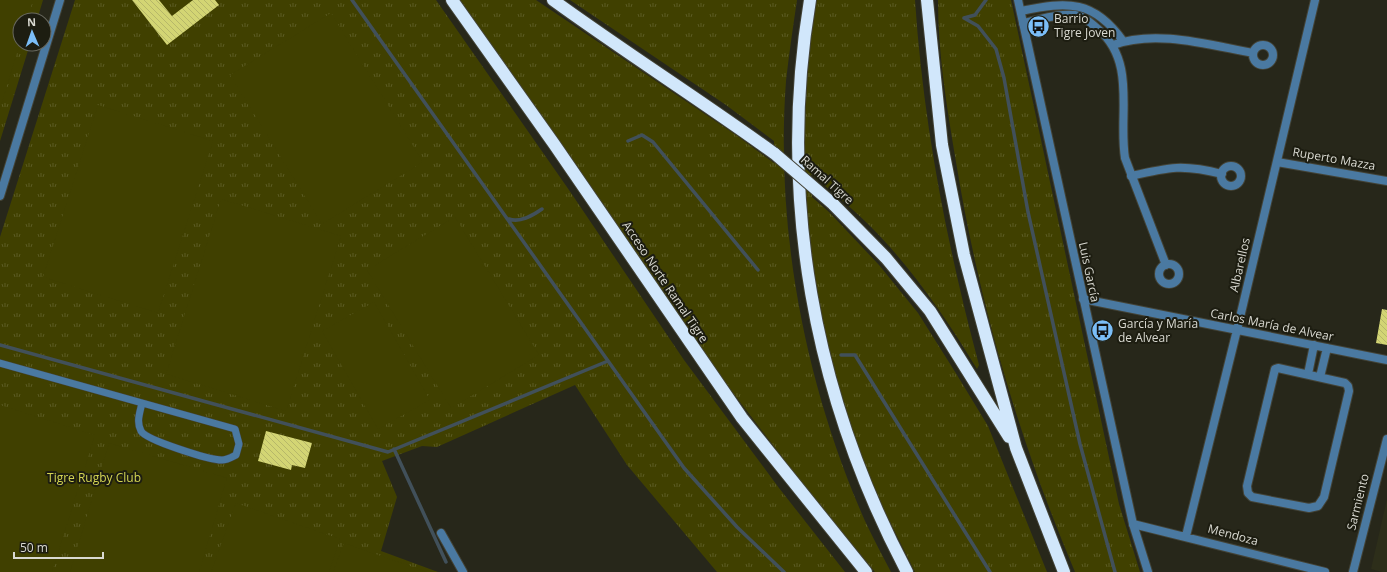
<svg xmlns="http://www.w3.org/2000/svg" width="1387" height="572" font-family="'Open Sans',sans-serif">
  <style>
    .built { fill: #2d2e1a }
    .grass { fill: url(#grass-tufts) }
    .pitch { fill: #404000 }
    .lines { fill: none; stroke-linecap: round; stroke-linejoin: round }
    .stream { stroke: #41505a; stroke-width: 3.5 }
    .building { fill: url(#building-back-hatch) }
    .service-casing { stroke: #434337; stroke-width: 8 }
    .minor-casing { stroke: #434337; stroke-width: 10 }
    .tertiary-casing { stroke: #434337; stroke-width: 10 }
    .motorway-casing { stroke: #434337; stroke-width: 14 }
    .service { stroke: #4a79a1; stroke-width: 7 }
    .minor { stroke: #4a79a1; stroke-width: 8 }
    .tertiary { stroke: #4a79a1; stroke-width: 8 }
    .motorway { stroke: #d1e7fb; stroke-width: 12 }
    .motorway-bridge-casing { stroke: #434337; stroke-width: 14; stroke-linecap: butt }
    .motorway-bridge { stroke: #d1e7fb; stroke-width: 12 }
    .labels { text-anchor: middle; stroke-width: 4; stroke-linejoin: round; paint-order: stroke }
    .poi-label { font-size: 12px; fill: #d9d9d1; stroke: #1d1d11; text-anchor: start }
    .street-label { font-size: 12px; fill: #d9d9d1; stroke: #1d1d11 }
    .park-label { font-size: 12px; fill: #d3d453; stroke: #1d1d11 }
  </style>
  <defs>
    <pattern id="grass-tufts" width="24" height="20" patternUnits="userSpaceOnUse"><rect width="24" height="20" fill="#404000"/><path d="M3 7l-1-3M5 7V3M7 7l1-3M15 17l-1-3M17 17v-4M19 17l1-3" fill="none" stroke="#5b5b24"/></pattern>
    <pattern id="building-back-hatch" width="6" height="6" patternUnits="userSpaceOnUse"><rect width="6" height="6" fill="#d3d574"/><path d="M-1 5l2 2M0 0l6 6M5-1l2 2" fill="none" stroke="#b6b769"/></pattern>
  </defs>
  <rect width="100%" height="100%" fill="#27271a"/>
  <!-- built -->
  <path class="built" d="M1387 499V572H1382L1371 569Z"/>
  <!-- grass -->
  <path class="grass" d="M0 0H43L37 20H20V44H30L0 141Z
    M75 0H436L569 190 684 360 779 488 845 572H717L627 465 575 385 437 447 422 446 382 461 397 497 381 551 438 572H0V237Z
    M460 0H536L736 135 774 163V141L726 105 570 0H797C793 27 789 54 786 81 775 229 805 385 865 521 873 538 882 555 891 572H875L811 495 711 364Z
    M816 0H915C923 123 947 245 979 365L977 369C946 318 912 268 870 226 851 207 831 191 811 174L812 197 829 212 879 265 918 313 957 375 988 426 1047 572H915L885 512 859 451 833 367 819 305 808 234 802 162 807 68Z
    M938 0H1011L1119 504 1140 572H1075C1019 440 979 303 956 162 947 108 938 55 938 0Z"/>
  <!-- pitch -->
  <path class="pitch" d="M0 0H33L27 20H20V43L0 109Z
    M331 13 423 162 322 224 230 75Z
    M98 105 213 141 158 313 43 277Z
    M221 199 341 236 286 411 166 374Z
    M455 217 539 355 451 408 367 270Z
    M374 302 430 400 378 429 322 331Z
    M0 405 95 435 52 572H0Z
    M109 443 227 478 199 572H70Z
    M236 503 340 539 329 572H211Z
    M344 543 427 572H333Z"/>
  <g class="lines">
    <!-- stream -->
    <path class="stream" d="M352 0 684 468 737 527 784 572
      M964 18 978 26 996 49 1004 78 1028 212 1080 444 1115 572
      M964 18 975 15 986 0
      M628 141 642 135 653 142 758 270
      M509 219C520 223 532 216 542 209
      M0 345 388 452 608 361
      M841 355H855L990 572
      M394 449 446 562"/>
  </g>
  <!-- building -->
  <path class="building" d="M132 0H159L172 16 193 0H215L219 5 167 45Z
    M1382 309 1387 310V345L1376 343Z
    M266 431 312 443 305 468 292 465 291 470 258 461Z"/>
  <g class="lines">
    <defs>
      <path id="service" d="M0 363 235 429 239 444 236 455C232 457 227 460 222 460 209 460 146 440 141 431 136 422 140 412 142 403"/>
      <path id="minor" d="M1021 11C1068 1 1094 0 1123 41
        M1023 23C1039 20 1059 13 1075 15 1084 16 1091 23 1098 29 1137 62 1118 115 1125 158L1166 265
        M1113 45C1156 29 1209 45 1253 53
        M1253 55a10 10 0 1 1 20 0a10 10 0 1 1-20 0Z
        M1277 162 1387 181
        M1221 176a10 10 0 1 1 20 0a10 10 0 1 1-20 0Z
        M1131 176C1170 167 1183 164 1222 174
        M1159 274a10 10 0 1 1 20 0a10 10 0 1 1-20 0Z
        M1083 299 1387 360
        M1278 368 1345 383 1348 386 1349 391 1324 497 1318 506 1309 508 1252 497 1248 493 1247 486 1275 369Z
        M1308 374 1314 345
        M1320 377 1327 348
        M1133 524 1325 572
        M441 533 463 572
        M1186 536 1237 330 1315 0
        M1353 572 1387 439"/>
      <path id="tertiary" d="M1018 0 1133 524 1148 572
        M0 196 60 0"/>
      <path id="motorway" d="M452 0 554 144 742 418 866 572
        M553 0C626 53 702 101 775 154
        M810 0C777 197 814 396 907 572
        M927 0 942 145 964 255 1016 448 1064 572
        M833 204 886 258 930 311 1009 437"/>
    </defs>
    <!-- service casing -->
    <use href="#service" class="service-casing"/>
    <!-- minor casing -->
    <use href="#minor" class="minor-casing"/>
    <!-- tertiary casing -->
    <use href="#tertiary" class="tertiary-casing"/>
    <!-- motorway casing -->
    <use href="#motorway" class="motorway-casing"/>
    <!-- service -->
    <use href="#service" class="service"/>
    <!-- minor -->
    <use href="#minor" class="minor"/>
    <!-- tertiary -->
    <use href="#tertiary" class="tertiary"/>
    <!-- motorway -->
    <use href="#motorway" class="motorway"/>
    <defs>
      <path id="motorway-bridge" d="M775 154 833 204"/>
    </defs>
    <!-- motorway-bridge casing -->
    <use href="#motorway-bridge" class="motorway-bridge-casing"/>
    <!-- motorway-bridge -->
    <use href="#motorway-bridge" class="motorway-bridge"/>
  </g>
  <!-- icons -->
  <defs>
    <symbol id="bus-disc" viewBox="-11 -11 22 22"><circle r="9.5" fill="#7bbef8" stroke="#1d1d11"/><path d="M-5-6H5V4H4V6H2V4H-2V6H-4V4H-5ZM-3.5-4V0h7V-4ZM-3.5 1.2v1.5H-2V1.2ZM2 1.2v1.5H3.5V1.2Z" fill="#111"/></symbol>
  </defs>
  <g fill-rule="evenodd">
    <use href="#bus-disc" x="1026" y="14" width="25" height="25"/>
    <use href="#bus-disc" x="1090" y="318" width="25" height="25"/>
  </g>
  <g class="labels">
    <!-- poi labels -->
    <g class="poi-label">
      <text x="1054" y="23">Barrio<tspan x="1054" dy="14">Tigre Joven</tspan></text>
      <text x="1118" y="328">García y María<tspan x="1118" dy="14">de Alvear</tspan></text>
    </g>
    <!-- street labels -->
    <g class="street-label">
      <text transform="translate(1334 159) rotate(10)" y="4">Ruperto Mazza</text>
      <text transform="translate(827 180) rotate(42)" y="4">Ramal Tigre</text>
      <text transform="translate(1240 265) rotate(-77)" y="4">Albarellos</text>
      <text transform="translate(1089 272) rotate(78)" y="4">Luis García</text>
      <text transform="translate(665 282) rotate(56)" y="4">Acceso Norte Ramal Tigre</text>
      <text transform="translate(1272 325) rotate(11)" y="4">Carlos María de Alvear</text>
      <text transform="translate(1358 502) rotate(-76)" y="4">Sarmiento</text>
      <text transform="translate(1233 535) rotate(15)" y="4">Mendoza</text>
    </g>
    <!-- park labels -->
    <g class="park-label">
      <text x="94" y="482">Tigre Rugby Club</text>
    </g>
  </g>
  <!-- north arrow -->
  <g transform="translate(32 32) rotate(358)"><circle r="19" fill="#1d1d11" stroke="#68685e"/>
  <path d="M0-3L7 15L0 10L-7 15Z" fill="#7bbef8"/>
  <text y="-6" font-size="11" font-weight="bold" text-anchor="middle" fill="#d9d9d1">N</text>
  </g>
  <!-- scale -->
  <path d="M14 552v6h89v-6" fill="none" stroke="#d9d9d1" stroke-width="2"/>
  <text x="20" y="552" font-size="12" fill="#d9d9d1" stroke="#1d1d11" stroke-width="3" paint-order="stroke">50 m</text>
</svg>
